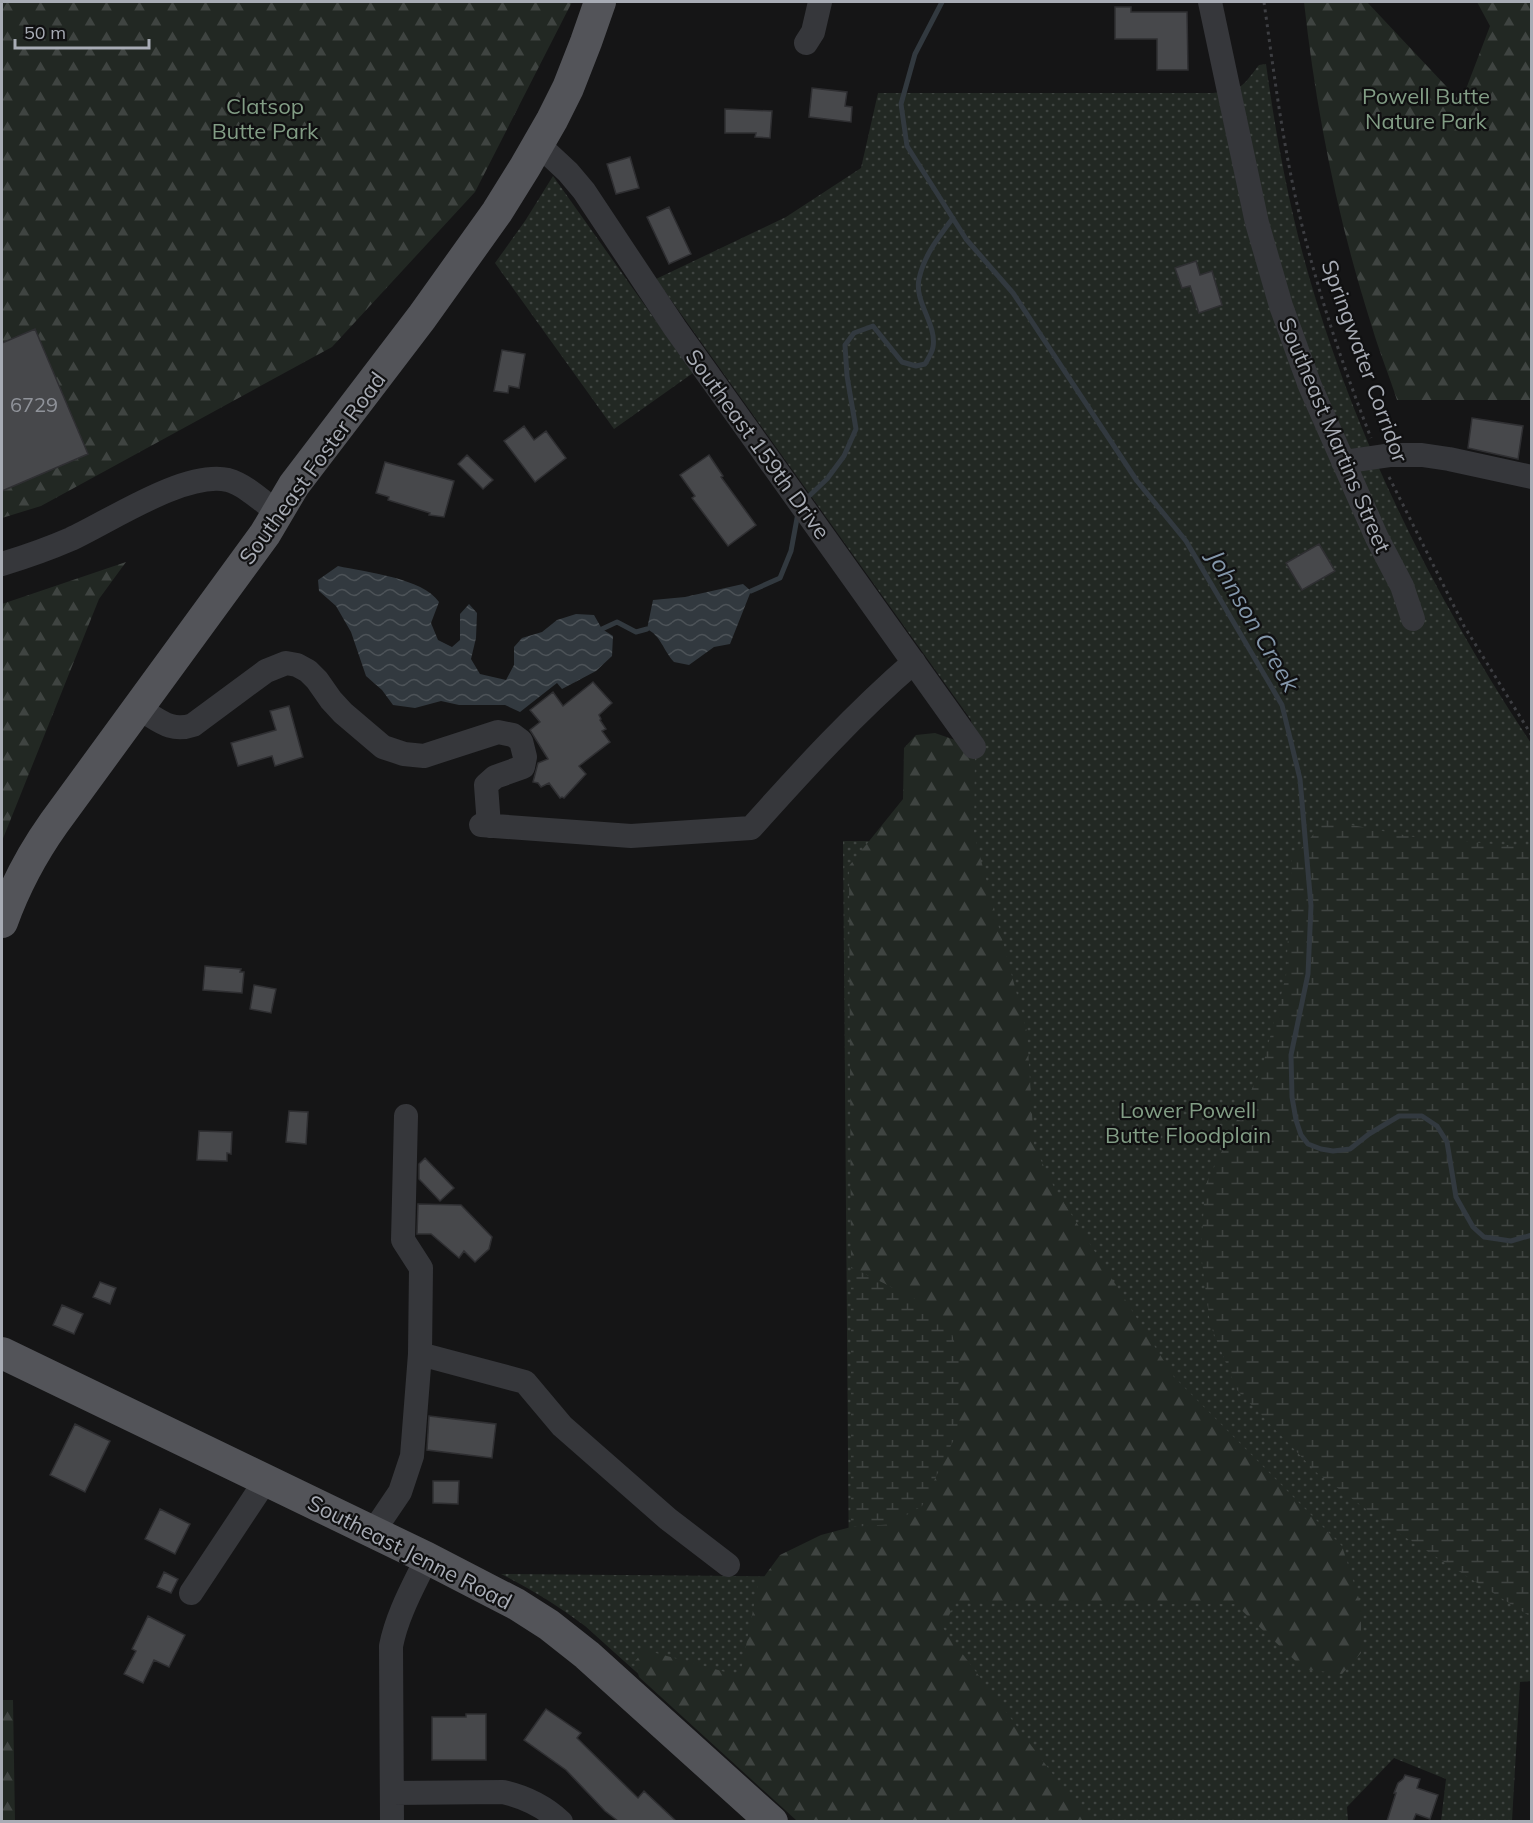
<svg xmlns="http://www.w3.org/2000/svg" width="1533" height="1823" font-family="Mulish,sans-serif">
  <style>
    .grass { fill: url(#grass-dots) }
    .forest { fill: url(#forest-firs) }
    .wetland { fill: url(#wetland-marsh) }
    .water { fill: url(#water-waves) }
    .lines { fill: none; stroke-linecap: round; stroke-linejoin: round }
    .stream { stroke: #32393f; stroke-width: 5 }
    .building { fill: #47484b; stroke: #2f2f32; stroke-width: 1.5 }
    .path { stroke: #3d3e42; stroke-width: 3; stroke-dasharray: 3 4.5; stroke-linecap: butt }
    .minor { stroke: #36373b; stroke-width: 24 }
    .major { stroke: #535459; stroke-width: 32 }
    .labels { text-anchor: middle; stroke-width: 4.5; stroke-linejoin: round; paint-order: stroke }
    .number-label { font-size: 20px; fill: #90939a }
    .park-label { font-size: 22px; fill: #829d85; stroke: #101011 }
    .street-label { font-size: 22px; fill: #a8acb5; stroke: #101011 }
    .water-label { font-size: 24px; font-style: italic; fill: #8497ab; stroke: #101011 }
  </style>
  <defs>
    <pattern id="grass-dots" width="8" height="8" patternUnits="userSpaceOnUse" patternTransform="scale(1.5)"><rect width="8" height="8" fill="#222823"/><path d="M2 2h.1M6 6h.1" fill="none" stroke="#3f4441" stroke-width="1.8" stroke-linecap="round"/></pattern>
    <pattern id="forest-firs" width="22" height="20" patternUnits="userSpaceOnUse" patternTransform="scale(1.5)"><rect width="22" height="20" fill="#222823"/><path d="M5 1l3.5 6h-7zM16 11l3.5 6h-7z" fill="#3f4441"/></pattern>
    <pattern id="wetland-marsh" width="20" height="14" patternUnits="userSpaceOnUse" patternTransform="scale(1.5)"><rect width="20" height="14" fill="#222823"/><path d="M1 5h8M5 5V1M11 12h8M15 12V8" fill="none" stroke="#3f4441"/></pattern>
    <pattern id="water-waves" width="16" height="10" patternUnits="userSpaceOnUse" patternTransform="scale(1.5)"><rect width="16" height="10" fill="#32393f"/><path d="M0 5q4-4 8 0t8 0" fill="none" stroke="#4d5358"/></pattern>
  </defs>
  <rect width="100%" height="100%" fill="#151516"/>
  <!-- grass -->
  <path class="grass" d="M1266 64C1277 144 1292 223 1316 300 1364 456 1440 607 1531 743L1532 1681 1520 1682 1512 1821H1441L1446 1779 1394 1758 1347 1807 1348 1821H802L585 1626C558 1606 531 1589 501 1574L849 1577 843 841H906V745H958L974 750 971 720 656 279 786 217 861 168 878 93H1213C1243 89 1241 88 1259 65Z
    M553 176 693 373 614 429 495 263 525 221Z"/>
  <!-- forest -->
  <path class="forest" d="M2 2H572L475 192 332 347 41 506 2 518Z
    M1304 2H1367L1461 102 1490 26 1477 2H1531V400H1397C1389 375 1379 351 1372 327 1338 221 1316 112 1304 2Z
    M126 562 99 599 2 841V604Z
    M935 733 958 741 975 756 974 834 1027 1032 1034 1146 1054 1187 1174 1377 1342 1546 1361 1605V1653L1342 1674 1304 1669 1235 1604 955 1603 943 1628 1073 1801 1098 1822 797 1821 639 1677 635 1661 645 1650 740 1676 758 1585 780 1555 821 1535 851 1527 891 1524 915 1299 851 1267 849 866 903 799 904 748 916 735Z
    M2 1700H13L15 1821H2Z"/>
  <!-- wetland -->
  <path class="wetland" d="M1326 820 1419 838 1531 847V1617L1400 1534 1317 1473 1237 1390 1210 1324 1201 1254 1205 1186 1262 1068 1286 976 1292 859Z
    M851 1267 915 1299 951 1330 961 1367 957 1433 922 1506 891 1524 851 1527Z"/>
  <!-- water -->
  <path class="water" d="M338 566C365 572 423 578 439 602L431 623 438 640 452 647 460 640V614L469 604 477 613 476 638 471 659 480 674 506 680 514 665V647L522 638 542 632 557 620 576 614 594 615 602 629 613 636 612 656 596 671 562 689 557 683 520 712 505 705H459L441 701 415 708 393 705 382 690 366 676 351 632 336 606 319 591 318 580Z
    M743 584 751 591 730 644 714 647 689 665 674 662C663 650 661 636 647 629L653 600 685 597Z"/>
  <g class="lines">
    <!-- stream -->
    <path class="stream" d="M942 2 915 54 901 104 907 146 966 239 1013 293 1137 481 1186 541 1282 705 1300 779 1311 906 1308 974 1291 1055 1292 1097 1296 1120 1301 1135 1308 1144 1321 1149 1333 1151 1350 1149 1369 1134 1399 1116H1422L1437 1126 1447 1142 1456 1197 1473 1227 1484 1237 1511 1241 1532 1235
      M806 499 827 479 844 456 856 429 847 376 845 345 854 333 873 326 902 362 916 366 925 364C928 359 932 353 933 347 937 324 914 302 919 279 924 255 939 237 953 218
      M751 591 780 578 791 551 798 513
      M602 629 617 622 636 632 647 629"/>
  </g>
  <!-- building -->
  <path class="building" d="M1115 7H1131V12H1187L1188 70H1157V39H1115Z
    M812 88 847 92 845 106 852 107 851 122 809 117Z
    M725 109 772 111 770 138 755 137 756 133H725Z
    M630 157 639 188 616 194 607 164Z
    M669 207 691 254 669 264 647 217Z
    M1196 261 1200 275 1212 271 1222 305 1199 313 1190 286 1182 288 1175 268Z
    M35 329 88 454 2 491V343Z
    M502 350 525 354 519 388 509 386 508 393 494 391Z
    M1472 418 1523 426 1518 459 1468 448Z
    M524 426 534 440 546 431 566 458 535 482 504 441Z
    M467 455 493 480 483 489 458 464Z
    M709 455 723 476 721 477 756 525 728 546 692 498 695 496 680 475Z
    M385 462 454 481 444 517 429 515 430 513 388 500 389 497 376 493Z
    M1319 544 1335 571 1302 590 1286 563Z
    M593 682 612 703 599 715 601 719 600 720 606 729 602 731 610 742 579 766 586 774 564 798 562 797 560 798 549 783 541 787 538 783 533 782 538 763 548 759 530 730 540 722 530 710 553 692 563 706Z
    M289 706 303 757 275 766 272 756 238 766 231 743 276 730 270 711Z
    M205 966 241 969 240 972H244L242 993 203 990Z
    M254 985 276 989 271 1013 250 1009Z
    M289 1111 308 1112 306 1144 286 1142Z
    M199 1131 232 1132 231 1154 227 1153V1161L197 1160Z
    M425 1158 454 1188 440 1201 419 1179V1164Z
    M418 1204 461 1205 492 1237 489 1249 475 1262 464 1251 459 1258 431 1234H417Z
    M100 1282 116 1288 110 1304 93 1297Z
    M62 1305 83 1314 74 1334 53 1325Z
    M429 1416 496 1424 492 1458 427 1450Z
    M75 1424 110 1441 85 1492 50 1475Z
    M433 1481H459L458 1504 433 1503Z
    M160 1509 190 1524 175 1554 145 1539Z
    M164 1572 178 1579 171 1593 157 1587Z
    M148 1616 185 1635 169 1667 154 1660 143 1683 124 1674 136 1651 132 1649Z
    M546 1709 581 1733 577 1738 638 1798 644 1791 676 1821H618L605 1811 566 1770 524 1740Z
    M466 1714H486V1760H432V1717H466Z
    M1405 1775 1420 1779 1417 1788 1438 1795 1430 1819 1416 1814 1413 1821H1387L1396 1793H1394L1398 1783 1403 1779Z"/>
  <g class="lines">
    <!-- path -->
    <path class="path" d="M1264 2C1273 66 1281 131 1295 195 1313 278 1340 359 1371 438
      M1389 477 1464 626 1532 736"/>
    <!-- minor -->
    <path class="minor" d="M1210 2 1257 223 1281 306 1310 386 1377 538 1402 586 1413 619
      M806 43 813 32 820 2
      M539 145 568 172 584 191 675 328 974 747
      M1343 462 1391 455H1422L1449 459 1532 477
      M2 564C25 557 48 549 71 539 110 521 186 470 228 480 246 485 263 502 278 513
      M138 708C158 719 170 733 193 725L266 671 286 663 297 665 308 671 317 680 331 700 343 713 383 747 404 754 424 756 498 732 513 735 521 741 525 757 523 767 495 777 486 785 489 826
      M481 825 631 836 751 828C803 770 855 713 914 662
      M420 1354 525 1382 562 1426 668 1519 728 1565
      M373 1532 400 1492 412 1456 420 1354 421 1268 403 1240 406 1116
      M191 1593 266 1480
      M392 1793 503 1792C525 1797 544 1806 561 1822
      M392 1822 391 1646C397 1615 413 1587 427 1558"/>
    <!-- major -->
    <path class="major" d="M2 922C15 886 32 854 54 823L265 534 294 485 422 317 497 212 525 167 552 120 568 88 586 42 600 2
      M2 1353 427 1558 516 1604 549 1625 587 1655 772 1822"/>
  </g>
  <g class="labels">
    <!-- number labels -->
    <g class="number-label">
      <text x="34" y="412">6729</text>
    </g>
    <!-- park labels -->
    <g class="park-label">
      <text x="1426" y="104">Powell Butte<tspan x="1426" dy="25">Nature Park</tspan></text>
      <text x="265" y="114">Clatsop<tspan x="265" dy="25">Butte Park</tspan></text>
      <text x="1188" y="1118">Lower Powell<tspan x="1188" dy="25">Butte Floodplain</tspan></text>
    </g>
    <!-- street labels -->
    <g class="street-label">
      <text transform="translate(1365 361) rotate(70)" y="8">Springwater Corridor</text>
      <text transform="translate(1335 435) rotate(67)" y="8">Southeast Martins Street</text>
      <text transform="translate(758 444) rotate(54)" y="8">Southeast 159th Drive</text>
      <text transform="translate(312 468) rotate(-54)" y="8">Southeast Foster Road</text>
      <text transform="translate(410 1552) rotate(27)" y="8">Southeast Jenne Road</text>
    </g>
    <!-- water labels -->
    <g class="water-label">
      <text transform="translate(1253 621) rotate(60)" y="8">Johnson Creek</text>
    </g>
  </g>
  <!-- border -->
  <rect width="1533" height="1823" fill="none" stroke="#a8acb5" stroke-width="6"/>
  <!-- scale -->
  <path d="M15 39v9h134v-9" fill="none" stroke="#a8acb5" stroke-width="3"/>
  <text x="24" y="39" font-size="18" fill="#a8acb5" stroke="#101011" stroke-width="4.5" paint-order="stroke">50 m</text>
</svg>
